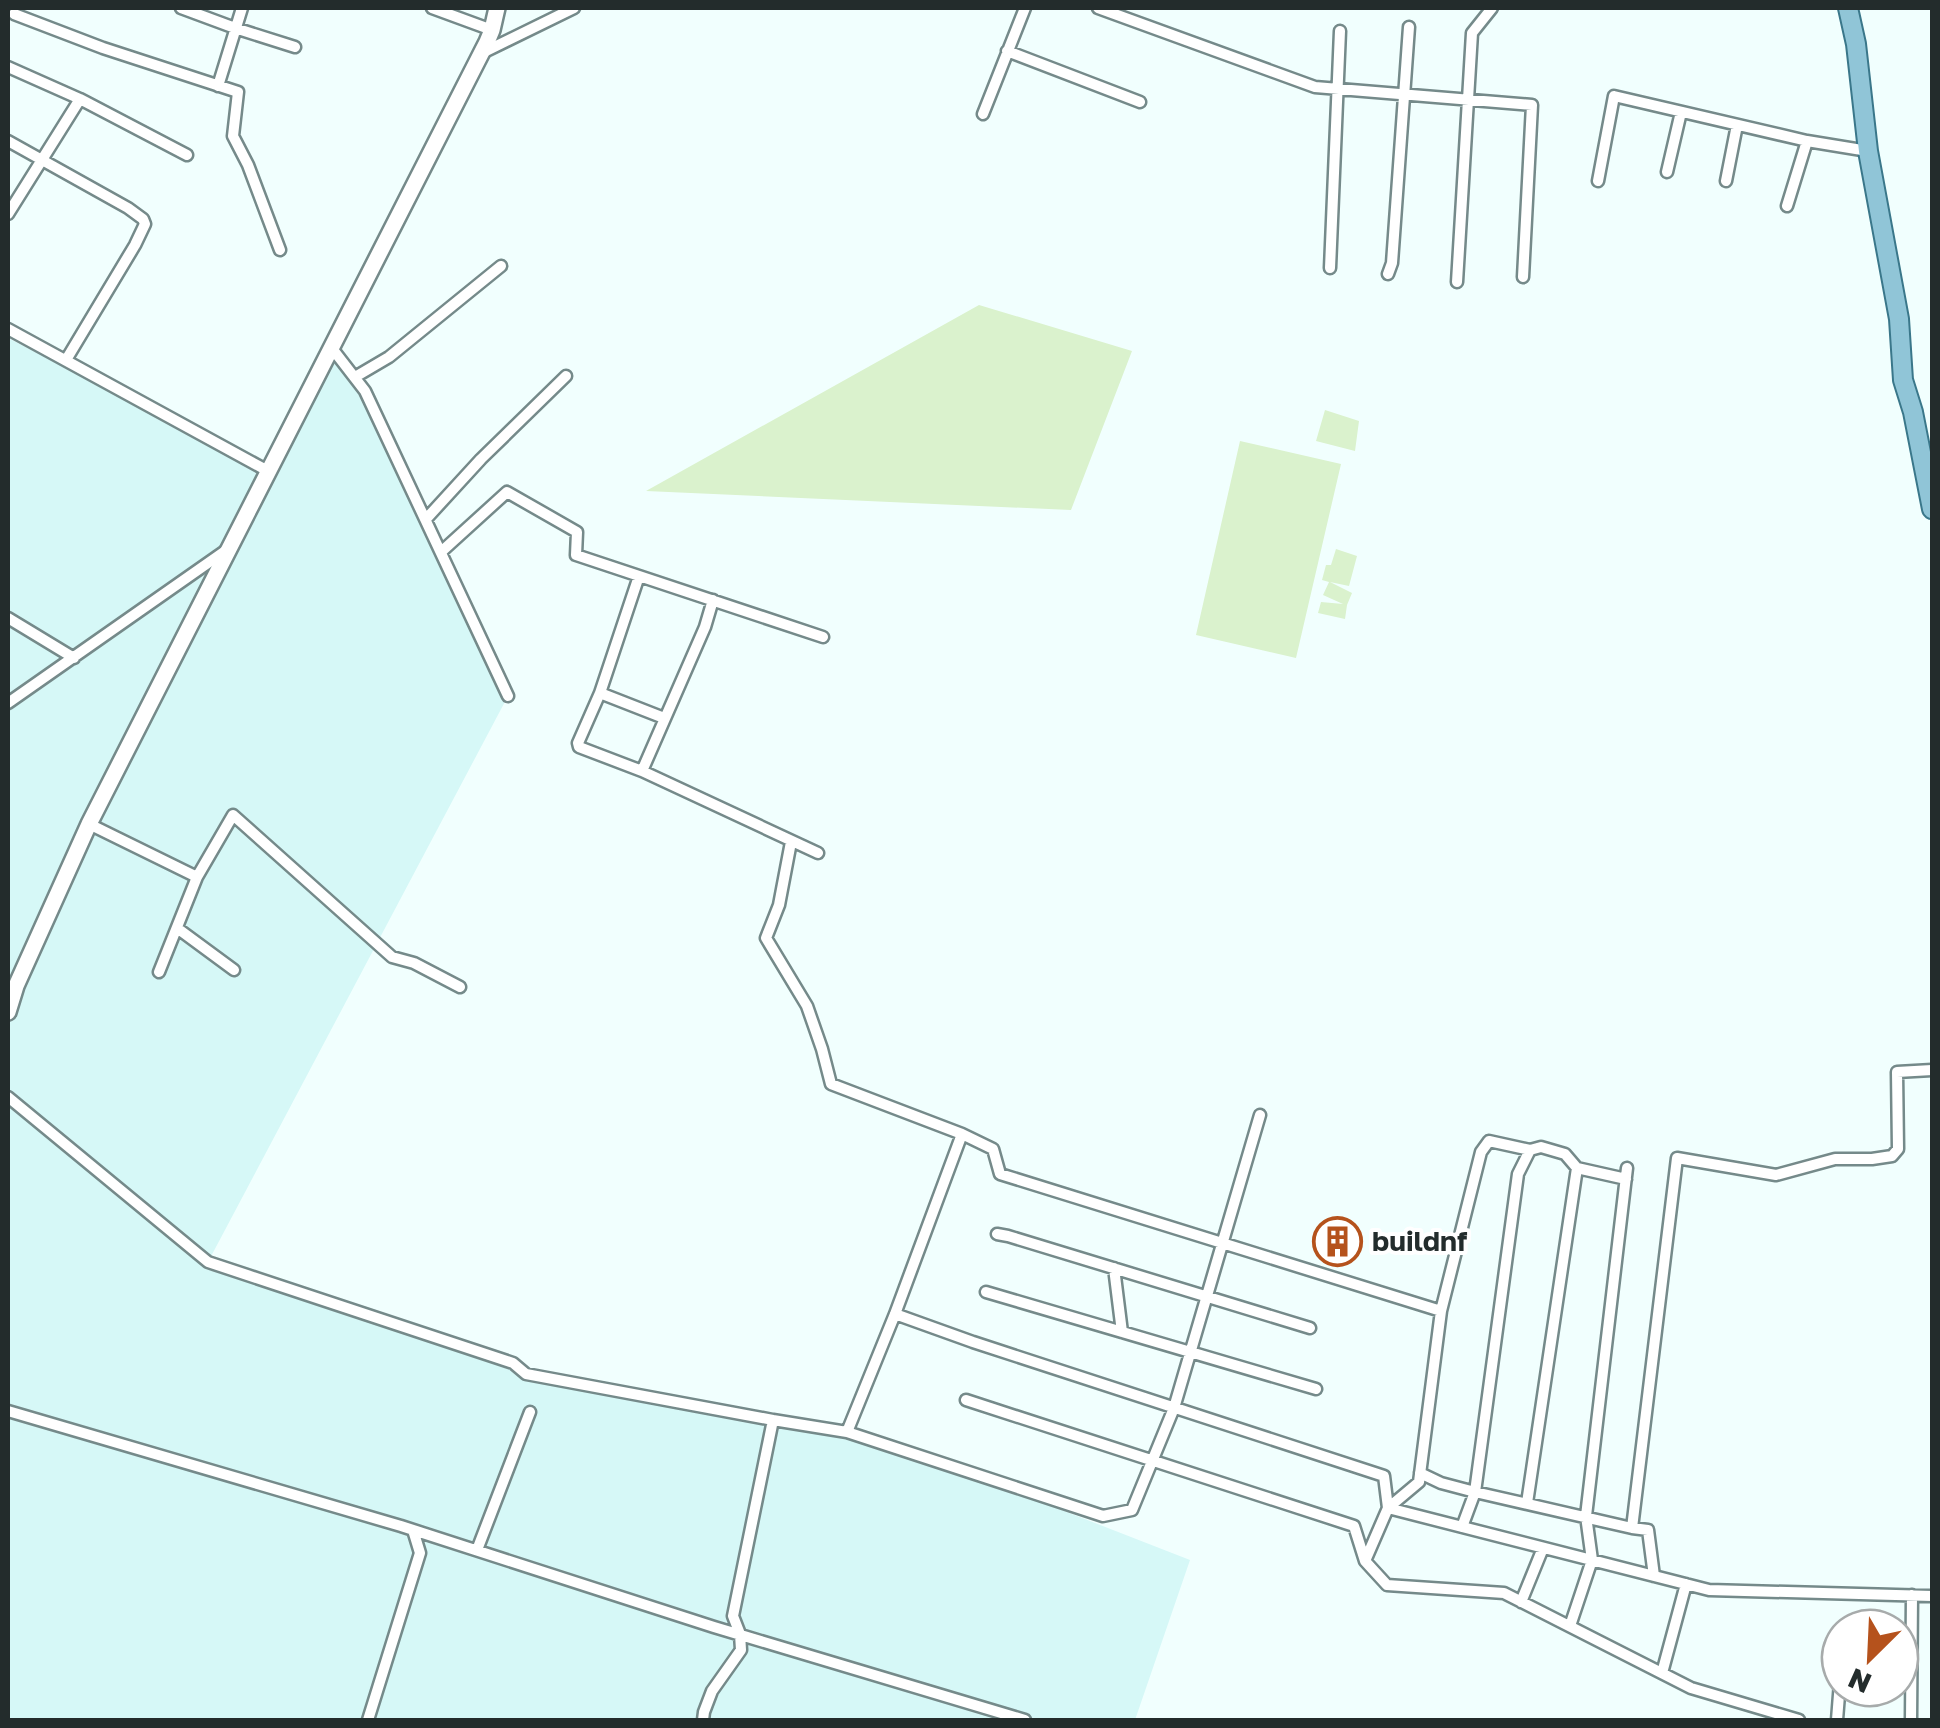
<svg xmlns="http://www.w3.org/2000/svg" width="1940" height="1728" font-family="'Golos Text',sans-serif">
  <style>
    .built { fill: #d6f8f7 }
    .green { fill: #daf2cd }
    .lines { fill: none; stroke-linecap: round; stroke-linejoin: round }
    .minor-casing { stroke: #758a8a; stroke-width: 15 }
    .secondary-casing { stroke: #758a8a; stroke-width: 20 }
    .primary-casing { stroke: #3a778a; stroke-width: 22 }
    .minor { stroke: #fff; stroke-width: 10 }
    .secondary { stroke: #fff; stroke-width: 15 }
    .primary { stroke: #90c5d7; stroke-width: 18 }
    .labels { text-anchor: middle; stroke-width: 8; stroke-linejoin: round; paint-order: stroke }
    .poi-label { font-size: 28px; font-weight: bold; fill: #232c2c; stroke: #fff; text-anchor: start }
  </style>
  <rect width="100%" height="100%" fill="#f1fffe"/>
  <!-- built -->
  <path class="built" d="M8 338 268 471 331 347 365 391 508 696 208 1262 513 1363 526 1374 773 1420 918 1454 1190 1560 1135 1720H8Z"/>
  <!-- green -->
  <path class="green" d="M979 305 1132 351 1071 510 646 491Z
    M1325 410 1359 421 1355 451 1316 441Z
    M1240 441 1341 464 1296 658 1196 635Z
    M1336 549 1357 556 1349 586 1330 582 1352 593 1347 605 1345 619 1318 613 1321 602 1343 604 1323 595 1329 582 1322 580 1326 565H1331Z"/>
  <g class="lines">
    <defs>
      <path id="minor" d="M181 8 235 28 295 47
        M432 8 492 30
        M1098 8 1315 87 1532 105 1523 277
        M14 14 103 48 238 92 233 136 248 165 280 250
        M1007 51 1140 102
        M482 53 574 8
        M8 67 80 99 8 214
        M218 86 242 8
        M80 99 187 155
        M983 114 1025 8
        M8 141 128 208 143 219 145 224 135 245 66 360
        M1667 172 1681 112
        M1598 181 1614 96 1807 141 1868 151
        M1726 181 1737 125
        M1787 206 1807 141
        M1330 268 1340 31
        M1388 274 1392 263 1409 27
        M1457 282 1472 33 1492 8
        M8 329 268 471
        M331 347 365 391 508 696
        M355 377 389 357 501 266
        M426 519 481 459 566 376
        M441 552 507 492 577 532 576 555 823 637
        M639 576 600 693 578 743 579 747 642 771 818 853
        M8 618 74 658
        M600 693 664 718
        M8 703 228 549
        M642 771 705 627 713 600
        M89 824 197 877 233 815 392 957 414 963 460 987
        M791 842 779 905 766 938 807 1006 822 1049 831 1084 962 1134 993 1149 1000 1174 1441 1311 1419 1482 1388 1508 1365 1561
        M177 928 234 970
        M159 972 197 877
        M8 1097 208 1262 513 1363 526 1374 773 1420
        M1530 1150 1518 1174 1475 1492 1632 1528
        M997 1234 1008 1236 1310 1328
        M1114 1268 1122 1332
        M986 1292 1316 1389
        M1441 1311 1481 1152 1489 1141 1530 1150 1541 1147 1565 1154 1577 1168 1626 1179
        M895 1314 973 1342 1384 1476 1388 1508 1709 1590 1932 1596
        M966 1400 1354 1526 1365 1561 1387 1585 1504 1593 1691 1688 1799 1720
        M8 1411 401 1526 714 1627 1025 1720
        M847 1432 895 1314 962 1134
        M1420 1473 1441 1483 1475 1492 1462 1527
        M1527 1503 1577 1168
        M477 1550 530 1412
        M1654 1576 1648 1530 1632 1528 1677 1158 1776 1175 1835 1159H1872L1892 1156 1898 1149 1897 1072 1932 1070
        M1521 1602 1543 1548
        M1570 1626 1592 1560 1586 1516 1627 1168
        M1662 1673 1686 1584
        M368 1720 420 1553 413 1530
        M703 1720 704 1712 712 1691 741 1650 740 1634 733 1616 773 1420 847 1432 1103 1516 1132 1510 1174 1408 1260 1115
        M1837 1720 1840 1682
        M1911 1720 1912 1595"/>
      <path id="secondary" d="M8 1012 16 986 89 824 487 42 492 30 497 8"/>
      <path id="primary" d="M1848 8 1856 44 1868 151 1899 319 1903 380 1913 412 1932 509"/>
    </defs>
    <!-- minor casing -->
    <use href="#minor" class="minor-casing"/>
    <!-- secondary casing -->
    <use href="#secondary" class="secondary-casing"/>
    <!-- primary casing -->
    <use href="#primary" class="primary-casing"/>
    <!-- minor -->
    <use href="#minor" class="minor"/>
    <!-- secondary -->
    <use href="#secondary" class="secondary"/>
    <!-- primary -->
    <use href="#primary" class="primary"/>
  </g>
  <!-- icons -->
  <defs>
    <symbol id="building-ring" viewBox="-11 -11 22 22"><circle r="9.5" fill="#fff" stroke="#b5521c" stroke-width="1.5"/><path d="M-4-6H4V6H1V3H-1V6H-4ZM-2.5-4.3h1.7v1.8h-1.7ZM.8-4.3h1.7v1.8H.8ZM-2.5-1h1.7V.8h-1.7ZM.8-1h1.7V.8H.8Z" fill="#b5521c"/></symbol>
  </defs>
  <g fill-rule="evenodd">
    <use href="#building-ring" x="1310" y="1214" width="55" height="55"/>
  </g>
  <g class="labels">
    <!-- poi labels -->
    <g class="poi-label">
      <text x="1372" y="1251">buildnf</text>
    </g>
  </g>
  <!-- border -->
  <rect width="1940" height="1728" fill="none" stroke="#232c2c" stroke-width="20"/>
  <!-- north arrow -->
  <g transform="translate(1870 1658) rotate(204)"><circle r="48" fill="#ffffff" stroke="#a7abab" stroke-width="2.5"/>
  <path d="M0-8L18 38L0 25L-18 38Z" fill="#b5521c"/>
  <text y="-15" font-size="28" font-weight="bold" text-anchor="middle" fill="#232c2c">N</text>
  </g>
</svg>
